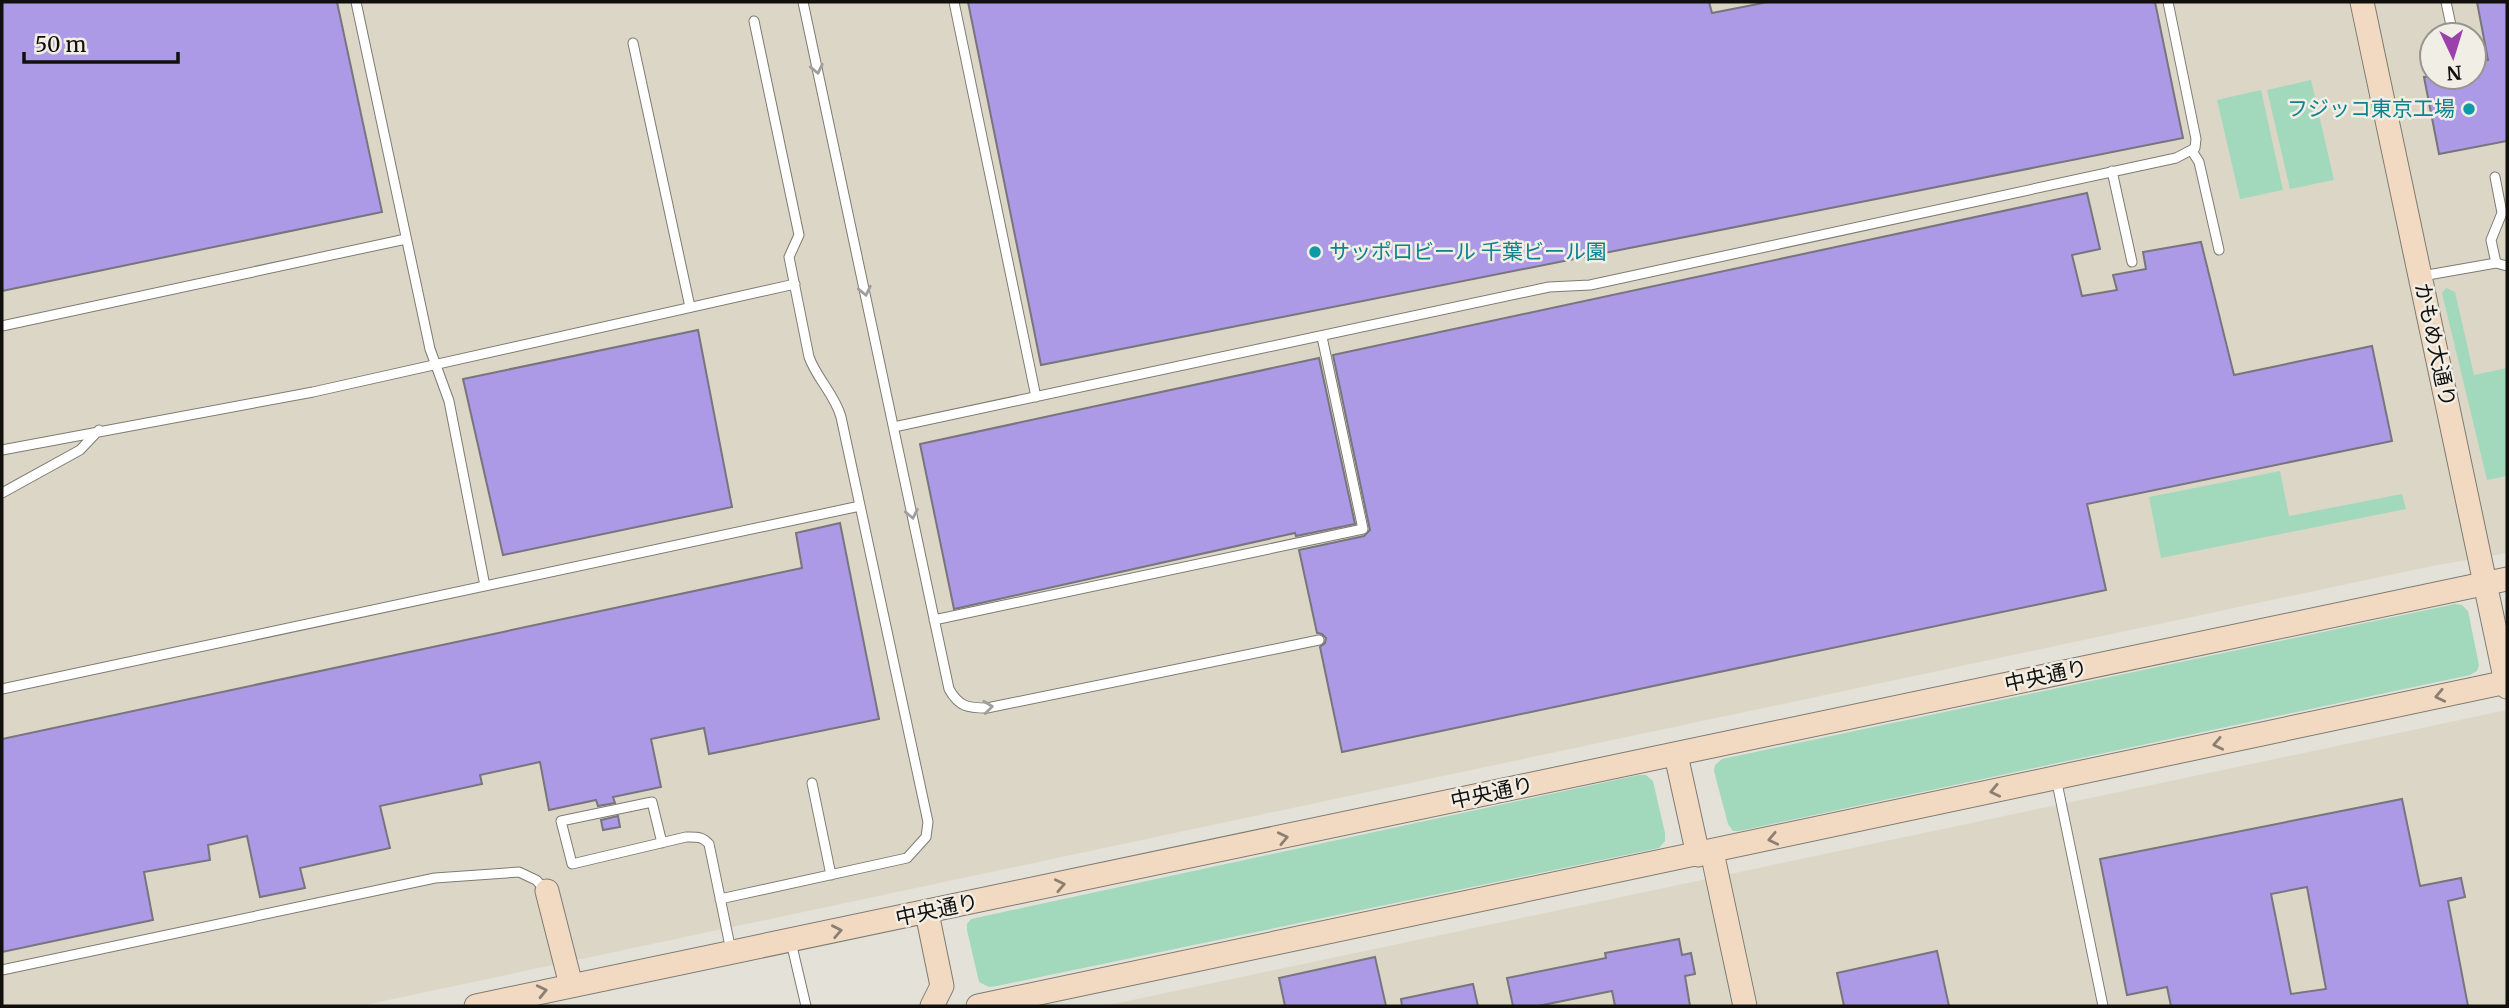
<svg xmlns="http://www.w3.org/2000/svg" width="2509" height="1008" font-family="Merriweather,'Noto Sans JP',serif">
  <style>
    .built { fill: #dcd6c6; fill-rule: evenodd }
    .green { fill: #a2d9bc }
    .building { fill: #ad9ae7; stroke: #77757d; stroke-width: 2; fill-rule: evenodd }
    .lines { fill: none; stroke-linecap: round; stroke-linejoin: round }
    .lane-casing { stroke: #7e7b73; stroke-width: 11 }
    .secondary-casing { stroke: #7e7b73; stroke-width: 25 }
    .lane { stroke: #fff; stroke-width: 9 }
    .secondary { stroke: #f1d9c2; stroke-width: 23 }
    .oneway { stroke: #a09f9e }
    .oneway2 { stroke: #8c7f71 }
    .culture-dot { fill: #0f9aa8; stroke: #f1eee5; stroke-width: 2.5 }
    .labels { text-anchor: middle; stroke-width: 5; stroke-linejoin: round; paint-order: stroke }
    .culture-label { font-size: 21px; fill: #0d838f; stroke: #f1eee5; text-anchor: end }
    .street-label { font-size: 21px; fill: #11100d; stroke: #f1eee5 }
  </style>
  <rect width="100%" height="100%" fill="#e4e1d8"/>
  <!-- built -->
  <path class="built" d="M2 2H2507V553L2432 566 360 1006H2ZM2432 35H2474V77H2432Z
    M2507 710V1006H1104Z"/>
  <!-- green -->
  <path class="green" d="M2311 80 2334 180 2290 189 2267 90Z
    M2261 90 2283 190 2240 199 2217 100Z
    M2446 288 2455 292 2474 375 2507 368V476L2487 480 2442 293Z
    M2280 471 2289 516 2402 494 2406 509 2161 558 2149 497Z
    M2455 604 2462 605 2468 611 2479 665 2477 671 2470 675 1739 831H1733L1728 824 1714 771 1715 765 1722 759Z
    M1639 775H1646L1653 781 1665 833V841L1659 848 997 986 989 987 979 982 967 930V924L971 919Z"/>
  <!-- building -->
  <path class="building" d="M2 2H337L382 212 2 291Z
    M968 2H1709L1712 13 1768 2H2155L2183 138 1041 365Z
    M2477 2H2507V141L2439 154 2424 77H2474V63L2488 60Z
    M2087 193 2100 249 2072 255 2082 296 2117 290 2113 275 2146 269 2143 252 2201 242 2234 375 2372 346 2392 441 2087 504 2106 590 1342 752 1320 647 1325 643 1326 638 1322 634 1317 633 1299 550 1364 536 1370 530 1333 355Z
    M698 330 732 507 503 555 463 379Z
    M1319 358 1355 524 1296 536 1295 533 954 609 920 444Z
    M840 523 879 719 709 754 704 728 651 739 661 787 613 797 615 803 598 806 596 800 549 810 540 762 480 775 482 784 380 806 390 848 300 868 305 888 260 897 247 836 208 845 210 860 144 872 153 920 2 952V739L802 568 796 533Z
    M2402 799 2420 886 2461 878 2465 897 2448 901 2468 1006H2171L2167 987 2127 995 2100 859ZM2307 887 2326 989 2291 994 2271 894Z
    M618 816 620 827 603 830 601 820Z
    M1679 939 1682 955 1691 953 1695 974 1685 976 1690 1006H1615L1612 991 1538 1006H1513L1507 978 1606 958 1605 953Z
    M1937 951 1949 1006H1844L1837 973Z
    M1375 957 1386 1006H1285L1279 978Z
    M1473 984 1478 1006H1402L1401 999Z"/>
  <g class="lines">
    <defs>
      <path id="lane" d="M356 2 430 349 449 401 485 586
        M803 2 949 689C959 707 968 708 987 708L1319 640
        M954 2 1036 397
        M2446 2 2453 35
        M633 43 690 307
        M2192 151 2199 162 2219 250
        M2112 171 2132 262
        M2496 263 2507 266
        M2422 276 2496 263 2491 240 2502 213 2495 177
        M2 326 406 239
        M894 427 1549 287 1590 285 2176 158 2195 148 2196 139 2168 2
        M2 450 313 392 795 284
        M2 493 80 450 99 430
        M934 620 1363 529 1322 337
        M2 689 860 506
        M2056 778 2103 1006
        M812 783 831 875
        M662 843 652 802 561 821 572 864 686 837C696 837 702 836 709 844L731 951
        M720 899 907 858 926 837 928 822 841 417C835 395 817 379 809 357L789 257 799 235 754 21
        M791 942 806 1006
        M2 970 435 878 519 872 536 880 546 890"/>
      <path id="secondary" d="M2362 2 2507 687
        M1676 755 1698 855
        M1712 852 1745 1006
        M547 891 571 985
        M927 913 942 986 932 1006
        M476 1006 2507 579
        M978 1006 2507 682"/>
    </defs>
    <!-- lane casing -->
    <use href="#lane" class="lane-casing"/>
    <!-- secondary casing -->
    <use href="#secondary" class="secondary-casing"/>
    <!-- lane -->
    <use href="#lane" class="lane"/>
    <!-- secondary -->
    <use href="#secondary" class="secondary"/>
  </g>
  <!-- one-way arrows -->
  <defs><path id="oneway-chevron" d="M-2-3.5L2.5 0L-2 3.5" fill="none" stroke-width="1.6" stroke-linecap="round" stroke-linejoin="round" transform="scale(1.75)"/></defs>
  <g class="oneway">
    <use href="#oneway-chevron" transform="translate(817 69) rotate(78)"/>
    <use href="#oneway-chevron" transform="translate(865 291) rotate(78)"/>
    <use href="#oneway-chevron" transform="translate(912 514) rotate(78)"/>
    <use href="#oneway-chevron" transform="translate(988 707) rotate(-6)"/>
  </g>
  <g class="oneway2">
    <use href="#oneway-chevron" transform="translate(2440 696) rotate(168)"/>
    <use href="#oneway-chevron" transform="translate(2218 744) rotate(168)"/>
    <use href="#oneway-chevron" transform="translate(1995 791) rotate(168)"/>
    <use href="#oneway-chevron" transform="translate(1283 838) rotate(-12)"/>
    <use href="#oneway-chevron" transform="translate(1773 839) rotate(168)"/>
    <use href="#oneway-chevron" transform="translate(1060 885) rotate(-12)"/>
    <use href="#oneway-chevron" transform="translate(837 931) rotate(-11)"/>
    <use href="#oneway-chevron" transform="translate(542 991) rotate(-13)"/>
  </g>
  <!-- markers -->
  <g class="culture-dot">
    <circle cx="2469" cy="109" r="7"/>
    <circle cx="1315" cy="252" r="7"/>
  </g>
  <g class="labels">
    <!-- culture labels -->
    <g class="culture-label">
      <text x="2455" y="116">フジッコ東京工場</text>
      <text x="1329" y="259" text-anchor="start">サッポロビール 千葉ビール園</text>
    </g>
    <!-- street labels -->
    <g class="street-label">
      <text transform="translate(2435 345) rotate(78)" y="7">かもめ大通り</text>
      <text transform="translate(2046 676) rotate(-12)" y="7">中央通り</text>
      <text transform="translate(1492 793) rotate(-12)" y="7">中央通り</text>
      <text transform="translate(937 910) rotate(-12)" y="7">中央通り</text>
    </g>
  </g>
  <!-- border -->
  <rect width="2509" height="1008" fill="none" stroke="#11100d" stroke-width="7"/>
  <!-- north arrow -->
  <g transform="translate(2453 56) rotate(176)"><circle r="33" fill="#f1eee5" stroke="#97958f" stroke-width="2"/>
  <path d="M0-5L12 26L0 18L-12 26Z" fill="#9b41ac"/>
  <text y="-10" font-size="19" font-weight="bold" text-anchor="middle" fill="#11100d">N</text>
  </g>
  <!-- scale -->
  <path d="M24 52v10h154v-10" fill="none" stroke="#11100d" stroke-width="3.5"/>
  <text x="35" y="52" font-size="21" fill="#11100d" stroke="#f1eee5" stroke-width="5" paint-order="stroke">50 m</text>
</svg>
